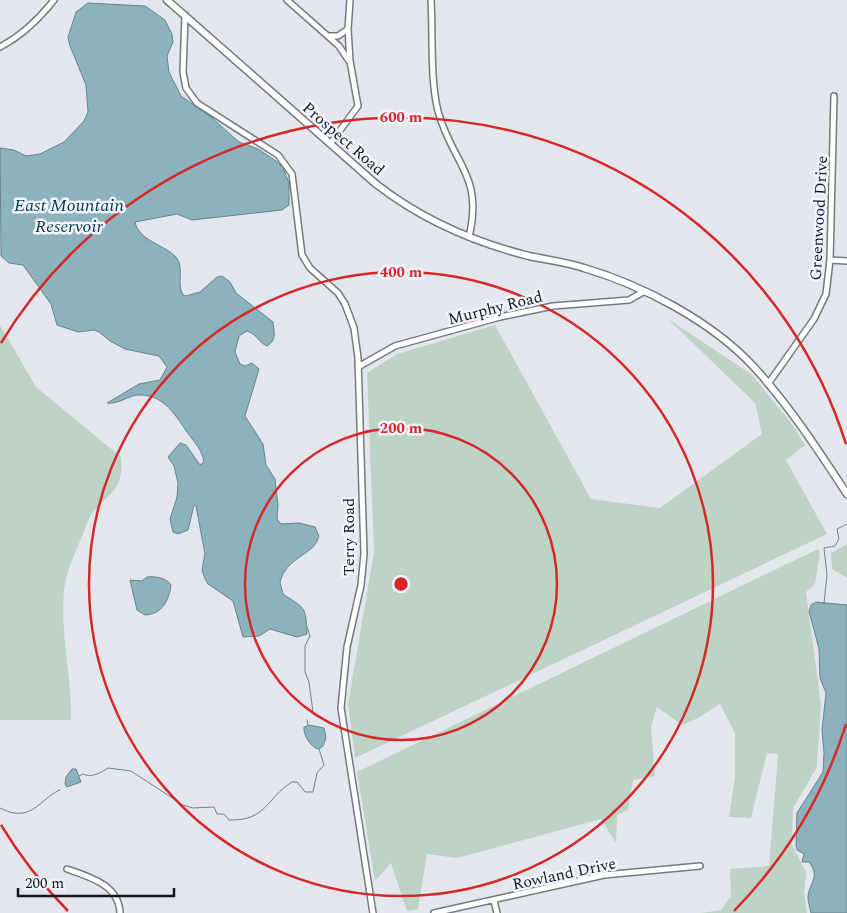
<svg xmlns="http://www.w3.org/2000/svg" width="847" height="913" font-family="Spectral,serif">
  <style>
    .green { fill: #bdd3c5 }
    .water { fill: #8bb2bd; stroke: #68848c }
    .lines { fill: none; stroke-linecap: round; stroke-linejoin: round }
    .stream { stroke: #68848c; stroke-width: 1 }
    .minor-casing { stroke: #777980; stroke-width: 8 }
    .major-casing { stroke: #777980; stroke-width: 9 }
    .minor { stroke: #fff; stroke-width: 5 }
    .major { stroke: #fff; stroke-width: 6 }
    .ring { fill: none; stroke: #d62828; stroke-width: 2.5 }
    .labels { text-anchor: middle; stroke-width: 5; stroke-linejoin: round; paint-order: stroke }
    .street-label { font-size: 16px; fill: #17181b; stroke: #f1f4fc }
    .water-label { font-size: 18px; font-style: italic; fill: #003d4a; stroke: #f1f4fc }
    .centre { fill: #d62828; stroke: #f1f4fc; stroke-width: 2.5 }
    .ring-label { font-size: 15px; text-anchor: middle; font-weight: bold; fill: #d62828; stroke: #f1f4fc; stroke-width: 5; stroke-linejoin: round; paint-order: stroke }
  </style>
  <rect width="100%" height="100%" fill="#e4e6ee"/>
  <!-- green -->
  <path class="green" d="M668 319 751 374 792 424 805 445 786 460 827 534 355 758 348 704 374 552 367 373 397 354 495 325 591 499 660 508 762 434 755 403Z
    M0 325 36 387 121 457C124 488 112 491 94 511 87 518 85 531 81 539 74 555 66 572 64 590 60 634 72 677 71 720H0Z
    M847 544V578L832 569 831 553Z
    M818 549 820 554 815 584 806 592 821 705 817 767 793 808 792 845 806 872 804 892 807 913H701L721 910 731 896 730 869 769 866 778 754 767 753 751 818 729 817 735 777V733L720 704 698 718 682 725 657 707 651 727 655 776 633 780 628 810 617 815 616 843 601 819 457 858 427 854 418 909 407 911 391 863 375 881 357 772Z"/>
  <!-- water -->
  <path class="water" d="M88 3 145 6 165 20 172 34 173 42 167 56 169 72 181 96 211 117 239 142 258 149 276 161 283 168 289 183V205L282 210 192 220 177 214 135 222C139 241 165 245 176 257 185 268 176 283 183 295L186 296 200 292 217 277 222 276 230 282 236 293 273 322C274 333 277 340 267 346 259 343 257 334 247 331L239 336 235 352 240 364 245 366 252 363 259 369 245 416 263 444 266 465 275 479 278 505 277 519 281 524 299 523 315 527 319 536C315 555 287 556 280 582L283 594C304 609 306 604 307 634L297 637 270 629 259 636 243 637 233 601 208 584 205 579 202 570 205 554 196 506 194 505 188 530 178 534 173 532 170 519 177 497 178 483 174 466 168 457 180 443 186 445 200 465 204 462C202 449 194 442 187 432 175 415 165 396 141 395 129 394 119 405 107 403L139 384 160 380 167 367 159 356 125 349 110 341 99 332 94 330 78 332 57 325 51 304 23 265 9 263 1 256 0 148 14 150 26 156 40 154 64 142 84 121 88 112 86 85 70 46 68 37 76 12Z
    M147 577C155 576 167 578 171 585 169 601 162 614 145 615L137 610 130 580 142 581Z
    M816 602 847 605V913H811C810 908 808 902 808 897 809 882 821 878 809 862H802L804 854 797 850 796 845 797 813 823 772 824 753 822 730 826 693 820 678 819 649 809 611 811 605Z
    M309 725 324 728 326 738 323 746 319 749C311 748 303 735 304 727Z
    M72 769H76L81 782 67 787 65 784 66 777Z"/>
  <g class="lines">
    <!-- stream -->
    <path class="stream" d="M824 603 827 575 824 548 835 546 839 539 837 529 847 524
      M307 627 310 636 305 646V672L309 682 313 712
      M307 720 308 725
      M79 776 83 774C92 778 100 773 108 768L131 771 183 805 193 808 214 807 217 814H224L229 820C267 821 266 798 292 782H297L305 792H313L317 773 324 765 319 749
      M0 808C5 810 10 813 15 813 35 816 44 796 60 790"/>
    <defs>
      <path id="minor" d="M287 0 339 46 349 61
        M431 0C433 33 430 80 438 111 452 164 484 174 469 237
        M185 15 183 72 186 88 197 103 278 155 292 174 302 255 310 268 338 293 345 304 354 328 358 358 364 554 361 585 347 647 341 708 373 913
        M328 36H338L348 29
        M0 47C21 36 39 19 54 0
        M330 144 358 106 350 61 348 29 350 0
        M830 260 847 261
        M358 367 395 346 500 317 553 306 629 300 643 292
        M768 384 814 319 826 294 830 260 834 96
        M67 869C90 877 119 885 120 913
        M494 901 497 913
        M434 913 604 875 700 866"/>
      <path id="major" d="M167 0 376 184C421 219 473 242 529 256 547 260 566 262 584 268 642 285 711 321 753 366 789 405 818 450 847 494"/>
    </defs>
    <!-- minor casing -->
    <use href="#minor" class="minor-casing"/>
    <!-- major casing -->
    <use href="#major" class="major-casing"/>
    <!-- minor -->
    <use href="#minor" class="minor"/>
    <!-- major -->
    <use href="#major" class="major"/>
  </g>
  <!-- distance rings -->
  <g class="ring">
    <circle cx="401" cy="584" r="156"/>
    <circle cx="401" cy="584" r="312"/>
    <path d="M846 724A467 467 0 0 1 734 911M68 911A467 467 0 0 1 1 825M1 343A467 467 0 0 1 846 444"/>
  </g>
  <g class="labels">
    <!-- street labels -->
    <g class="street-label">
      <text transform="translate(344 138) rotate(41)" y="6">Prospect Road</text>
      <text transform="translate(818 218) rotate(-87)" y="6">Greenwood Drive</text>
      <text transform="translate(495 307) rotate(-14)" y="6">Murphy Road</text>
      <text transform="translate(348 537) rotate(-90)" y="6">Terry Road</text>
      <text transform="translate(564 873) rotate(-12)" y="6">Rowland Drive</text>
    </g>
    <!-- water labels -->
    <g class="water-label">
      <text x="69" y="211">East Mountain<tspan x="69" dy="21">Reservoir</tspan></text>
    </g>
  </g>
  <circle cx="401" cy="584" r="8" class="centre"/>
  <g class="ring-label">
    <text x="401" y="122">600 m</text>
    <text x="401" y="277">400 m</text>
    <text x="401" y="433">200 m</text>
  </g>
  <!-- scale -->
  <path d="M18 888v8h156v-8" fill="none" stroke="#17181b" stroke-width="2.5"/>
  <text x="25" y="888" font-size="15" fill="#17181b" stroke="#f1f4fc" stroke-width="4" paint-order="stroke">200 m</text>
</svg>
